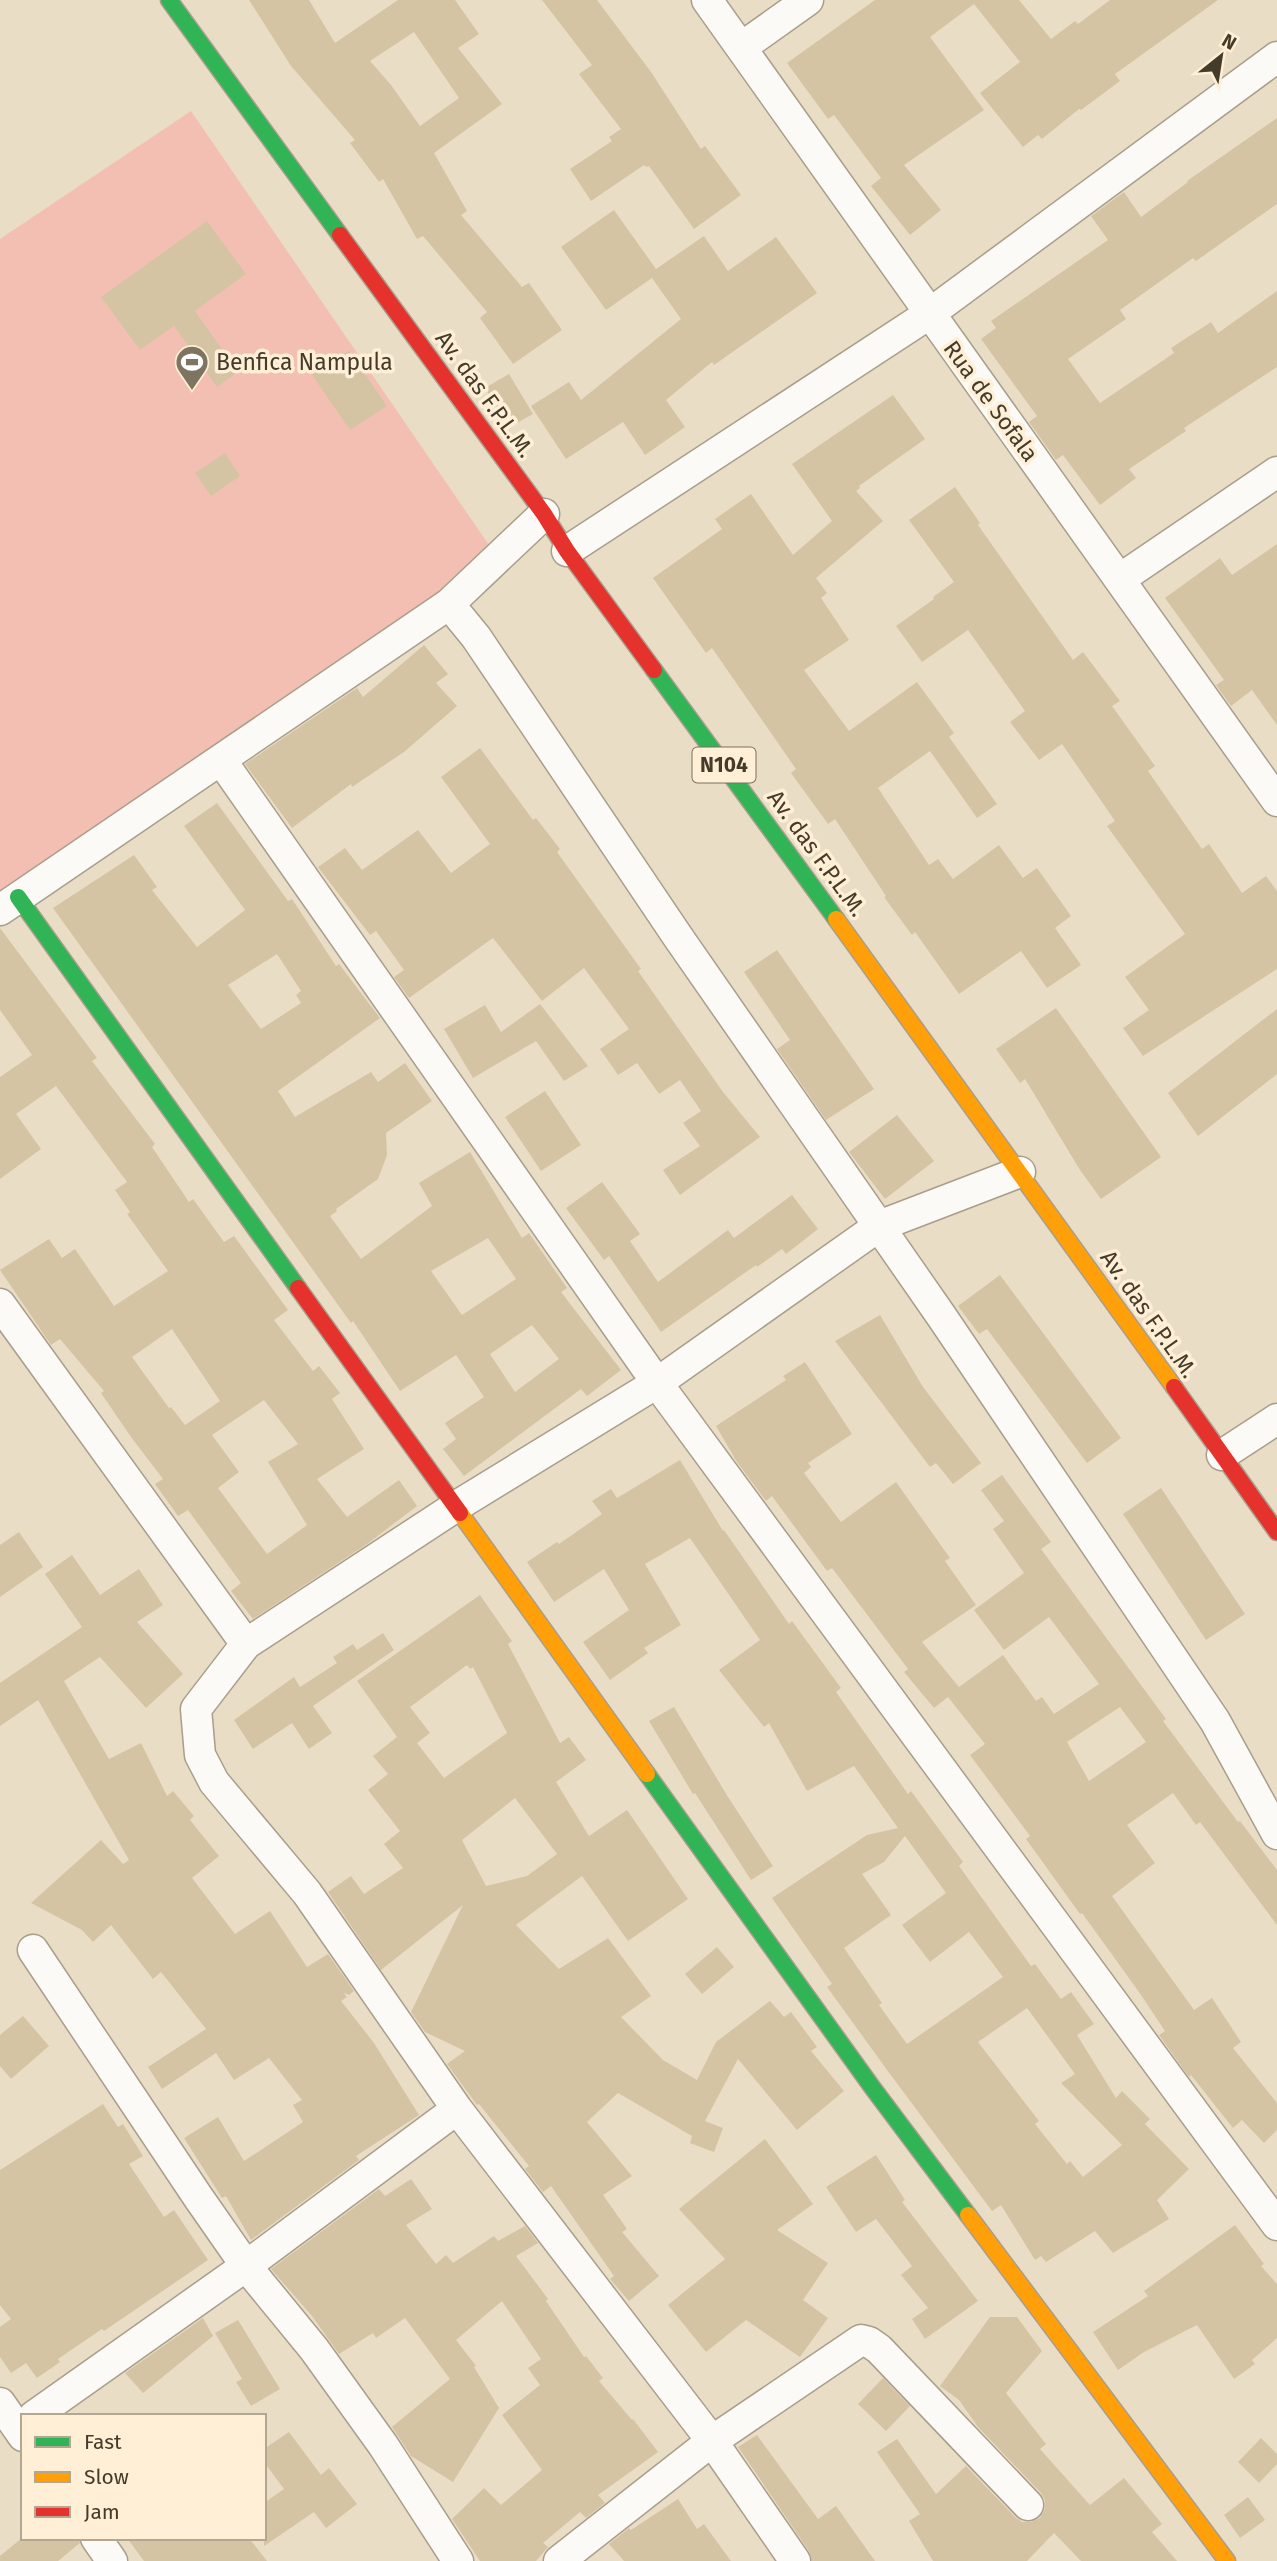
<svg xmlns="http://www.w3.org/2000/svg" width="1277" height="2561" font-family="'Fira Sans',sans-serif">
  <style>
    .garden { fill: #f4bfb3 }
    .building { fill: #d5c4a3; fill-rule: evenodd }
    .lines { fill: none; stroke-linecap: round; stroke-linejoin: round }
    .street-casing { stroke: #a89e8c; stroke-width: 33 }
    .fast-casing { stroke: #a89e8c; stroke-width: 19 }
    .slow-casing { stroke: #a89e8c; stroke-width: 19 }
    .jam-casing { stroke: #a89e8c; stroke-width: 19 }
    .street { stroke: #fcfaf6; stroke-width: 30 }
    .fast { stroke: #30b455; stroke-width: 16 }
    .slow { stroke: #ff9f0a; stroke-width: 16 }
    .jam { stroke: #e5322d; stroke-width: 16 }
    .labels { text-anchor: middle; stroke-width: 7; stroke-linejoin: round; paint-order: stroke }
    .shield { fill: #feefd6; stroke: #7c715e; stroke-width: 2 }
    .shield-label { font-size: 21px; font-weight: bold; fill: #453b2a }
    .poi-label { font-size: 23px; fill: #453b2a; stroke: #feefd6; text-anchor: start }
    .street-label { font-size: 23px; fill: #453b2a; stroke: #feefd6 }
  </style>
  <rect width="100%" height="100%" fill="#eaddc6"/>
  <!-- garden -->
  <path class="garden" d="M191 111 489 545 449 604 0 907V239Z"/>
  <!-- building -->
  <path class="building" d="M249 0H309L335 43 398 0H455L479 34 458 48 502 104 434 153 467 211 461 215 522 287 529 283 562 330 513 364 480 318 487 312 423 236 417 239 383 179 379 182 350 143 355 140 291 66ZM414 32 459 98 420 126 391 85 370 61Z
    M542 0H597L651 72 701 149 705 146 741 195 694 229 649 166 646 167 644 165 591 201 570 169 612 141 609 137 621 129 579 74 592 65Z
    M875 0H1019L1051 39 1075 21 1078 24 1110 0H1218L1115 74 1120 81 1081 110 1079 109 1042 139 1038 135 1023 147 980 93 1020 62 974 4 930 37 984 110 904 165 941 210 910 235 871 186 881 178 834 115 828 119 787 63Z
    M1277 118V204L1196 261 1193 258 1120 310 1126 319 1068 359 1100 403 1174 353 1171 348 1211 322 1218 333 1277 291V367L1184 428 1186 431 1129 469 1136 478 1100 505 1063 455 1056 460 1029 422 1037 416 981 339 996 328 991 321 1108 240 1091 216 1124 192 1141 217 1188 182 1187 181Z
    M614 210 656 269 704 236 728 271 776 237 817 293 714 365 712 362 666 400 685 427 645 455 623 422 566 459 531 406 569 382 581 400 681 319 652 278 606 310 561 247Z
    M207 221 246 274 195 311 238 372 217 387 174 326 140 350 101 297Z
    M349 351 387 406 350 430 312 375Z
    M509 374 533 414 508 428 485 388Z
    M893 395 925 439 859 486 860 488 856 491 883 521 816 578 827 593 821 598 849 640 804 670 849 731 917 682 954 733 949 737 997 804 977 818 930 751 878 788 929 865 938 859 953 879 999 845 1023 878 1037 868 1071 916 1055 928 1081 965 1047 988 1021 951 959 994 915 932 912 935 884 897 886 896 835 819 828 824 791 773 796 769 712 648 706 653 653 578 722 529 715 519 751 494 793 555 832 521 792 464Z
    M225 453 240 476 211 496 195 473Z
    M955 487 980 523 978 525 1073 660 1083 652 1120 701 1112 706 1155 766 1148 771 1202 849 1209 844 1242 893 1266 876 1277 891V969L1143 1056 1123 1028 1149 1010 1125 977 1185 934 1107 826 1115 821 1062 744 1039 760 1010 722 1025 711 968 630 922 662 896 626 934 599 933 597 954 582 909 520Z
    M1277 544V725L1252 690 1231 706 1216 685 1224 680 1165 598 1220 558 1232 575Z
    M424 645 448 674 436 683 457 706 404 752 352 787 351 784 292 828 245 764 357 688 363 697Z
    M480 748 533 820 536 818 560 849 557 852 641 969 638 971 723 1092 760 1137 680 1195 663 1170 700 1146 683 1123 701 1111 680 1080 659 1094 637 1063 618 1075 600 1049 629 1029 584 968 542 1001 493 938 409 998 394 977 404 970 376 931 370 935 318 867 345 848 362 870 418 830 451 873 490 844 441 777Z
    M217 803 288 901 292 899 336 966 339 964 380 1018 278 1091 295 1117 371 1072 378 1082 405 1063 432 1101 386 1133 387 1155 378 1179 336 1209 337 1211 330 1216 361 1259 432 1206 419 1183 470 1152 522 1238 529 1233 567 1288 561 1292 621 1370 587 1396 581 1389 464 1476 443 1449 456 1439 445 1423 484 1397 456 1355 400 1391 353 1321 351 1323 53 908 134 855 157 887 152 890 197 947 245 910 184 826ZM277 954 301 991 296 995 301 1003 261 1029 228 985ZM488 1238 516 1279 462 1315 431 1271ZM532 1325 559 1359 515 1392 490 1354Z
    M0 928 97 1058 92 1061 155 1144 152 1147 189 1202 193 1199 224 1242 234 1236 288 1310 274 1320 313 1371 319 1366 340 1393 332 1399 364 1449 317 1479 347 1517 399 1480 417 1506 367 1544 253 1619 231 1591 241 1583 188 1510 178 1516 155 1484 163 1479 131 1437 101 1393 104 1391 60 1339 51 1345 0 1270 49 1239 62 1258 75 1249 114 1306 168 1271 127 1214 130 1212 115 1190 127 1182 56 1086 16 1114 41 1149 0 1179V1077L32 1055 0 1010ZM172 1329 220 1401 185 1425 171 1407 169 1408 132 1357ZM264 1400 298 1444 268 1462 307 1525 267 1554 218 1488 239 1472 212 1435Z
    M777 950 874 1089 826 1120 777 1049 790 1040 744 972Z
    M540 1004 588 1066 564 1081 536 1041 473 1078 444 1029 485 1005 501 1032Z
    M1056 1008 1161 1157 1101 1199 1080 1170 1025 1079 1020 1083 996 1049Z
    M1277 1009V1074L1198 1136 1168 1093Z
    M545 1091 581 1145 541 1171 505 1117Z
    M897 1115 934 1161 885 1199 849 1152Z
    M602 1182 640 1234 630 1241 658 1282 728 1230 734 1238 792 1195 818 1229 786 1254 782 1249 757 1267 756 1265 661 1332 609 1256 604 1260 566 1208Z
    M1000 1275 1121 1438 1087 1463 987 1329 979 1334 958 1306Z
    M880 1315 923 1387 981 1463 953 1484 936 1463 930 1467 835 1341Z
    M805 1362 852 1434 808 1463 811 1467 804 1473 841 1522 896 1482 950 1558 945 1561 976 1605 922 1642 959 1687 1003 1655 1036 1701 1042 1697 1054 1714 1099 1684 1049 1617 1004 1650 974 1610 1024 1573 993 1529 1004 1521 981 1490 1002 1475 1051 1542 1041 1549 1166 1719 1163 1721 1238 1822 1240 1821 1277 1870V1925L1200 1822 1196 1825 1173 1793 1127 1825 1155 1863 1112 1896 1194 2010 1212 1998 1241 2042 1233 2048 1277 2103V2130L1264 2143 1242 2120 1233 2128 1191 2075 1189 2077 1159 2035 1165 2031 1139 1992 1082 1913 1080 1914 1026 1839 1030 1836 970 1755 985 1744 948 1697 934 1708 904 1672 908 1669 832 1568 827 1571 772 1496 766 1501 737 1462 716 1426 786 1380 783 1376ZM1120 1707 1146 1742 1089 1781 1067 1742Z
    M680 1460 723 1531 724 1530 789 1624 792 1621 841 1688 836 1692 908 1794 911 1791 963 1862 959 1866 1031 1966 1035 1964 1061 1999 1071 1992 1094 2024 1077 2035 1116 2098 1122 2091 1150 2119 1145 2124 1189 2169 1157 2200 1169 2219 1113 2253 1095 2231 1046 2262 1041 2256 1035 2260 1001 2205 992 2211 890 2074 827 1987 832 1984 772 1898 867 1835 898 1828 854 1766 807 1791 769 1723 764 1727 719 1670 760 1640 690 1538 645 1564 681 1625 644 1648 648 1653 610 1680 583 1642 629 1610 604 1569 554 1602 527 1562 557 1542 559 1544 602 1514 592 1501 611 1489 617 1498ZM905 1836 946 1893 902 1925 930 1962 969 1932 1003 1977 907 2044 879 2005 882 2003 844 1948 891 1915 862 1874 884 1862ZM1027 2008 1075 2074 1061 2083 1122 2145 1083 2177 1070 2161 1067 2164 1035 2124 1039 2121 978 2042Z
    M1161 1488 1245 1614 1206 1640 1123 1514Z
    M19 1532 43 1567 0 1597V1545Z
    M72 1555 100 1595 139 1569 163 1605 137 1622 183 1674 146 1708 100 1657 64 1681 109 1759 141 1743 167 1796 173 1791 194 1816 190 1820 219 1856 192 1878 235 1934 270 1911 307 1967 328 1954 354 1991 349 1995 344 1993 347 1997 341 2001 374 2043 419 2115 356 2156 359 2160 251 2240 226 2196 222 2198 184 2138 218 2117 244 2161 303 2122 293 2105 302 2100 269 2058 234 2080 216 2053 162 2089 148 2067 206 2029 161 1972 153 1979 111 1925 93 1942 82 1930 31 1903 101 1840 123 1864 129 1860 38 1700 0 1726V1683L82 1627 45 1574Z
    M480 1595 512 1641 508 1644 560 1743 569 1737 586 1760 556 1782 589 1836 627 1810 688 1899 628 1941 582 1876 516 1925 559 1969 608 1938 651 1996 621 2017 663 2060 697 2080 716 2042 770 2001 784 2017 791 2012 817 2047 811 2051 844 2091 797 2130 738 2059 705 2121 723 2128 714 2152 690 2143 692 2136 618 2093 587 2122 632 2176 603 2195 627 2229 622 2232 659 2276 629 2301 610 2279 614 2276 551 2186 543 2192 525 2169 529 2166 479 2104 477 2105 447 2064 465 2051 425 2032 411 2012 463 1905 381 1970 328 1892 351 1876 364 1894 403 1868 384 1844 400 1831 368 1790 388 1774 373 1756 397 1737 357 1681ZM467 1665 470 1669 473 1667 507 1733 444 1778 417 1743 430 1733 410 1707ZM515 1798 557 1854 527 1876 486 1886 462 1840Z
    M383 1633 394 1650 313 1706 332 1733 309 1749 292 1723 253 1749 234 1720 294 1677 300 1687 337 1663 333 1657 353 1644 357 1650Z
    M674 1707 728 1797 773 1866 751 1880 695 1793 693 1794 649 1721Z
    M717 1947 734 1967 702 1994 685 1974Z
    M23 2016 49 2046 11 2079 0 2066V2035Z
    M103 2104 118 2127 123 2124 143 2156 129 2164 164 2217 174 2210 208 2260 104 2331 102 2329 58 2359 60 2362 37 2378 26 2363 11 2373 0 2357V2327L11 2319 0 2305V2170Z
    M765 2139 813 2204 777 2230 828 2263 803 2300 828 2318 800 2357 746 2320 706 2352 668 2305 725 2259 679 2209Z
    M876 2155 905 2200 902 2202 978 2301 925 2339 912 2319 928 2308 901 2275 912 2266 876 2219 856 2232 826 2187Z
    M411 2179 432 2209 406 2225 436 2264 446 2255 453 2263 494 2236 498 2241 525 2226 538 2243 516 2256 548 2299 546 2301 584 2357 586 2356 603 2378 599 2381 632 2420 633 2419 658 2452 598 2495 605 2503 586 2518 580 2512 543 2543 548 2547 536 2561H480L452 2519 484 2488 501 2505 542 2470 502 2415 540 2385 528 2368 541 2359 502 2301 456 2340 476 2366 474 2367 499 2408 453 2482 411 2456 392 2427 450 2379 405 2318 376 2338 373 2333 339 2354 312 2316 271 2269 379 2189 385 2196Z
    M1235 2225 1264 2264 1261 2266 1277 2284V2338L1252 2360 1255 2364 1234 2379 1197 2325 1144 2352 1118 2370 1093 2332 1148 2296 1144 2291Z
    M990 2317H1017L1042 2351 1006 2393 1046 2444 1040 2449 1090 2505 1124 2478 1162 2524 1152 2532 1177 2561H1081L1054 2533 1027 2561H933L909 2521 920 2514 877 2452 897 2439 936 2494 966 2466 1015 2517 1022 2522H1031L1040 2518 1045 2509V2500L1041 2493 978 2427 959 2400 940 2386Z
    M203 2318 213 2336 143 2393 125 2373Z
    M238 2320 280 2389 251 2406 236 2382 242 2379 215 2333Z
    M883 2378 910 2406 886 2431 858 2404Z
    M289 2432 321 2475 329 2468 357 2504 326 2528 314 2512 264 2546V2503L284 2489 264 2462V2449Z
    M757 2435 818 2519 836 2506 875 2561H812L809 2551 738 2447Z
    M1261 2438 1277 2454V2464L1259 2483 1238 2462Z
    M1248 2497 1265 2520 1240 2538 1224 2515Z
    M678 2499 697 2529 704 2524 731 2561H624L609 2544 629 2528 631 2530Z
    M22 2538H79L80 2543 58 2561H0V2556Z
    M127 2538H249L267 2561H144Z"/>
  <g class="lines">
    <defs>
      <path id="street" d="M707 0 1277 801
        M742 47 808 0
        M567 551 929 314 1277 57
        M1120 579 1277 472
        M449 604 476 637 678 937 942 1317 1215 1721 1277 1834
        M221 760 657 1383 1277 2225
        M0 910 449 604 544 514
        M0 1304 246 1644
        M1222 1455 1277 1419
        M33 1950 198 2197 246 2266 314 2349 383 2445 458 2561
        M0 2403 23 2436
        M34 2416 246 2266 457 2109
        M96 2538 112 2561
        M559 2561 712 2441 861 2340 869 2342 879 2349 1028 2505
        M795 2561 712 2441 457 2109 307 1893 214 1782 200 1755 196 1709 246 1644 455 1507 657 1383 879 1226 1020 1172"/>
      <path id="fast" d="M169 0 340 235
        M654 670 836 919
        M18 897 298 1288
        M647 1774 872 2087 968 2215"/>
      <path id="slow" d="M836 919 1174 1387
        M460 1513 647 1774
        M968 2215 1227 2561"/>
      <path id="jam" d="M340 235 544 514 567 551 654 670
        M298 1288 460 1513
        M1174 1387 1277 1532"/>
    </defs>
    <!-- street casing -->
    <use href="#street" class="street-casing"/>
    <!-- fast casing -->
    <use href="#fast" class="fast-casing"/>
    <!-- slow casing -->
    <use href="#slow" class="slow-casing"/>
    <!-- jam casing -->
    <use href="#jam" class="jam-casing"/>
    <!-- street -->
    <use href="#street" class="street"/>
    <!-- fast -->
    <use href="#fast" class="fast"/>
    <!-- slow -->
    <use href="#slow" class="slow"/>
    <!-- jam -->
    <use href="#jam" class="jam"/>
  </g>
  <!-- icons -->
  <defs>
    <symbol id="stadium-pin" viewBox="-11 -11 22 30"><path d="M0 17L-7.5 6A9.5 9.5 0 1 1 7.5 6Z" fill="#7f7461" stroke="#feefd6"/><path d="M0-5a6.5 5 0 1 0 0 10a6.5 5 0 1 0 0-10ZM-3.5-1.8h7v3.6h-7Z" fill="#fff"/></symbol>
  </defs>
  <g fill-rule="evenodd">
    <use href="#stadium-pin" x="173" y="343" width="38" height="52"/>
  </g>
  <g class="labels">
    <!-- shield labels -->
    <rect class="shield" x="692.5" y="747.5" width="63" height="35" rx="5"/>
    <g class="shield-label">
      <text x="724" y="772">N104</text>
    </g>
    <!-- poi labels -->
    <g class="poi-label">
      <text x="216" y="370">Benfica Nampula</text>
    </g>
    <!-- street labels -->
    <g class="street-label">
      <text transform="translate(485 394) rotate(54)" y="8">Av. das F.P.L.M.</text>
      <text transform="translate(991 401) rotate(54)" y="8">Rua de Sofala</text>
      <text transform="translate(817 853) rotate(54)" y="8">Av. das F.P.L.M.</text>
      <text transform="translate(1149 1314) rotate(55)" y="8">Av. das F.P.L.M.</text>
    </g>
  </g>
  <!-- legend -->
  <rect x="21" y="2414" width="245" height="126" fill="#feefd6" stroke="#b4a791" stroke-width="2"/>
  <rect x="35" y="2437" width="35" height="10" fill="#30b455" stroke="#b4a791" stroke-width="2"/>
  <text x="84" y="2449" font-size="21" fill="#453b2a">Fast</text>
  <rect x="35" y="2472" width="35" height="10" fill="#ff9f0a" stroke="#b4a791" stroke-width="2"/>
  <text x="84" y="2484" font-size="21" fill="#453b2a">Slow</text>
  <rect x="35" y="2507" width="35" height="10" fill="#e5322d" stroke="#b4a791" stroke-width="2"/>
  <text x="84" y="2519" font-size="21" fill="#453b2a">Jam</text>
  <!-- north arrow -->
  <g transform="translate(1221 56) rotate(30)" stroke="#feefd6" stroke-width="5" paint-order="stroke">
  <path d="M0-5L12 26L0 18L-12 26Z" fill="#453b2a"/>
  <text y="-10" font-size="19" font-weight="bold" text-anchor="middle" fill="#453b2a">N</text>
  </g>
</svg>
